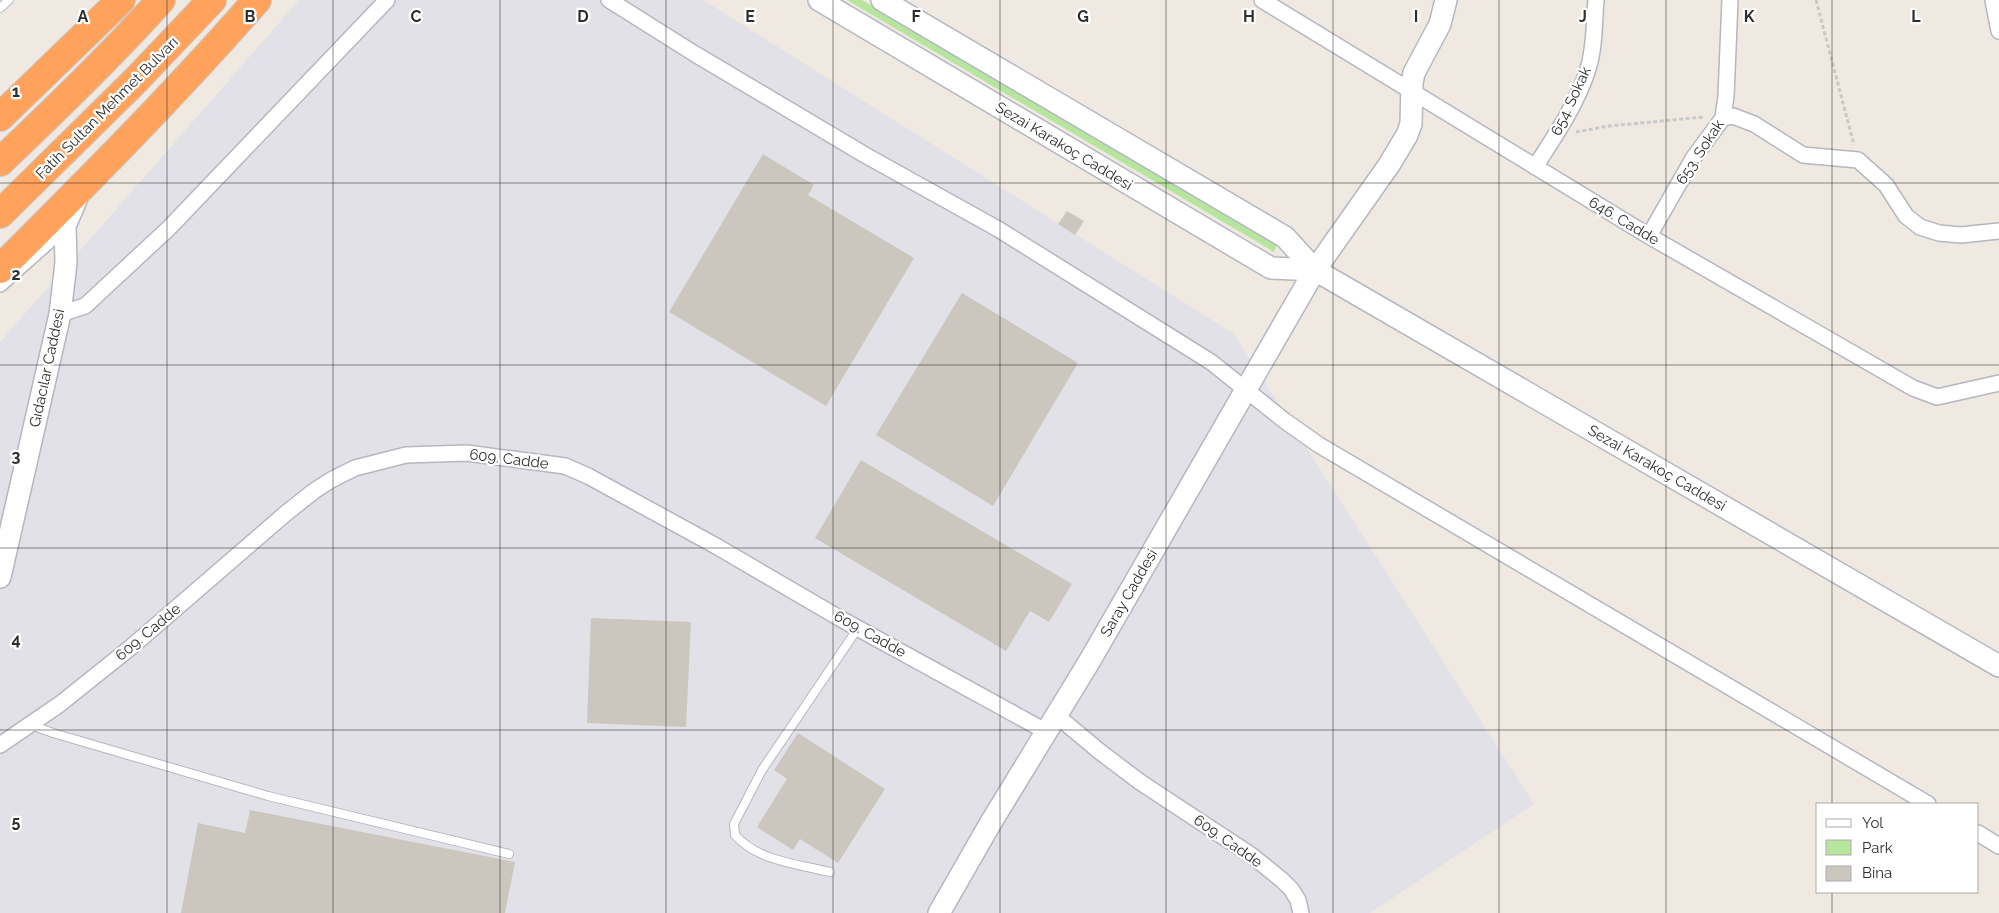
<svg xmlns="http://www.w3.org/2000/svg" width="1999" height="913" font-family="Raleway,sans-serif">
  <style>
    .industrial { fill: #e3e1e8 }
    .green { fill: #b6e59e }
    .building { fill: #cbc7bf }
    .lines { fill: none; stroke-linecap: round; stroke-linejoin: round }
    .lane-casing { stroke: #b4b7c1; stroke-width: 10 }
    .street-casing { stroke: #b4b7c1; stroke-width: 18 }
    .secondary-casing { stroke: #b4b7c1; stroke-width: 24 }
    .highway-casing { stroke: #c9c9c9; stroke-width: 30 }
    .path { stroke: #c9c9c9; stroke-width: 3; stroke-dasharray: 4 2.5; stroke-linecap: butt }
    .lane { stroke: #fff; stroke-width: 8 }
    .street { stroke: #fff; stroke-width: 15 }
    .secondary { stroke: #fff; stroke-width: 21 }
    .highway { stroke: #ffa35c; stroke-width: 28 }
    .grid { fill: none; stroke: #2e2e2e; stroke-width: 1; stroke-opacity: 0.55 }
    .labels { text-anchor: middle; stroke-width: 4.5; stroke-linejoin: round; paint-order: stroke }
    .street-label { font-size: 15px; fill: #2e2e2e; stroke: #fff }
    .grid-label { font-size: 16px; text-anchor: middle; font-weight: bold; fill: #2e2e2e; stroke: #fff; stroke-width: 4.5; stroke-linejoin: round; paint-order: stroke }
  </style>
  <rect width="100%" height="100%" fill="#efe9e1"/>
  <!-- industrial -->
  <path class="industrial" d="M299 0H703L1234 334 1534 804 1370 913H0V342Z"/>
  <!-- green -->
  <path class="green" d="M847 0H862L1277 245 1274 252Z"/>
  <!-- building -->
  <path class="building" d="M763 154 814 185 808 195 914 258 826 406 669 312Z
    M1067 211 1084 221 1075 235 1058 224Z
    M962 293 1078 363 993 506 876 435Z
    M861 460 1072 584 1049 622 1030 611 1006 651 815 538Z
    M591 618 691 622 686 727 587 723Z
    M798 733 885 789 838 863 800 839 793 850 757 827 787 779 774 770Z
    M250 810 515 862 505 913H181L198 823 245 833Z"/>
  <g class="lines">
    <defs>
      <path id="lane" d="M0 8 9 0
        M31 725 53 733 268 796 509 854
        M830 872C797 864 758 861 735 835L734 824 762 770 858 628"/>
      <path id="street" d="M609 0 695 54 865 155 998 229 1211 362 1285 421 1319 445 1928 804
        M1262 0 1649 236 1913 388 1937 397 1999 383
        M1993 0 1999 31
        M1723 118 1733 116 1754 124 1803 155 1858 160 1886 185 1906 216 1920 227 1939 233 1961 235 1999 231
        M1535 167C1555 136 1577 104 1588 69 1595 47 1594 22 1596 0
        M1649 236 1694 157 1723 118 1726 96 1730 0
        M0 284 65 226
        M60 314 85 306 169 228 387 0
        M1056 715 1099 751 1140 782 1251 855 1282 880 1291 889 1298 900 1301 913
        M0 745 60 704 130 648 285 514 314 491 331 480 355 468 406 455 467 453 565 466 588 476 716 546 841 619 1047 732
        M1978 833 1999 846"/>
      <path id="secondary" d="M819 0 1271 268 1315 270
        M882 0 1285 237 1315 270 1999 666
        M0 577 60 314 66 263 65 226 79 193
        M939 913 990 824 1089 662 1315 270 1389 165 1407 135 1411 124 1412 83 1414 73 1440 24 1446 0"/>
      <path id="highway" d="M0 117 121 0
        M0 162C56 109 110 57 161 0
        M0 214 136 80 212 0
        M0 269C88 181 175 94 257 0"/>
    </defs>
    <!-- lane casing -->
    <use href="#lane" class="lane-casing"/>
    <!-- street casing -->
    <use href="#street" class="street-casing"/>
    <!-- secondary casing -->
    <use href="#secondary" class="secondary-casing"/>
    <!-- highway casing -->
    <use href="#highway" class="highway-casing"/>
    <!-- path -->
    <path class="path" d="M1816 0 1854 145
      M1576 132 1609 126 1704 117"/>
    <!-- lane -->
    <use href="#lane" class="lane"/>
    <!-- street -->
    <use href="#street" class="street"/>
    <!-- secondary -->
    <use href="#secondary" class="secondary"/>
    <!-- highway -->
    <use href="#highway" class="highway"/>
  </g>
  <!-- grid -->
  <path class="grid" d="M167 0V913M333 0V913M500 0V913M666 0V913M833 0V913M1000 0V913M1166 0V913M1333 0V913M1499 0V913M1666 0V913M1832 0V804M0 183H1999M0 365H1999M0 548H1999M0 730H1999M1832 892V913"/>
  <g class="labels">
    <!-- street labels -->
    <g class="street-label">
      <text transform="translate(1571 101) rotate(-65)" y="5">654. Sokak</text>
      <text transform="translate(107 108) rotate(-45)" y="5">Fatih Sultan Mehmet Bulvarı</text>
      <text transform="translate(1064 146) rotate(31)" y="5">Sezai Karakoç Caddesi</text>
      <text transform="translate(1700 152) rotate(-57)" y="5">653. Sokak</text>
      <text transform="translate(1624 221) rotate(31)" y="5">646. Cadde</text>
      <text transform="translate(47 368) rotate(-78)" y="5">Gıdacılar Caddesi</text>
      <text transform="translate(509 459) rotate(7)" y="5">609. Cadde</text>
      <text transform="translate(1657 468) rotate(30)" y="5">Sezai Karakoç Caddesi</text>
      <text transform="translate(1129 593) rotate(-60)" y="5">Saray Caddesi</text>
      <text transform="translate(148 632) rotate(-40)" y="5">609. Cadde</text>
      <text transform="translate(870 634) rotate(29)" y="5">609. Cadde</text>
      <text transform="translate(1228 841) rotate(35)" y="5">609. Cadde</text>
    </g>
  </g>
  <g class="grid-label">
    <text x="83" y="22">A</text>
    <text x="250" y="22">B</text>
    <text x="416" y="22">C</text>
    <text x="583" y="22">D</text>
    <text x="750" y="22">E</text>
    <text x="916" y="22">F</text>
    <text x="1083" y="22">G</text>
    <text x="1249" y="22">H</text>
    <text x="1416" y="22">I</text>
    <text x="1583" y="22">J</text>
    <text x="1749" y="22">K</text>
    <text x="1916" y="22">L</text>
    <text x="16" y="97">1</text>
    <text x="16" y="280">2</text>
    <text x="16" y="462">3</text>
    <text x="16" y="645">4</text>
    <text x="16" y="827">5</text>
  </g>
  <!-- legend -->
  <rect x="1816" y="803" width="162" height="90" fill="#ffffff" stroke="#ababab"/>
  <rect x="1826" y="819" width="25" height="8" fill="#ffffff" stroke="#ababab"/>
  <text x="1862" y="828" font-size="15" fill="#2e2e2e">Yol</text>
  <rect x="1826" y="840" width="25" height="15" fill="#b6e59e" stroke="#ababab"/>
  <text x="1862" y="853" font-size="15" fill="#2e2e2e">Park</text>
  <rect x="1826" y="866" width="25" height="15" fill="#cbc7bf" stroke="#ababab"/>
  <text x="1862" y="878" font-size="15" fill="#2e2e2e">Bina</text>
</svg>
